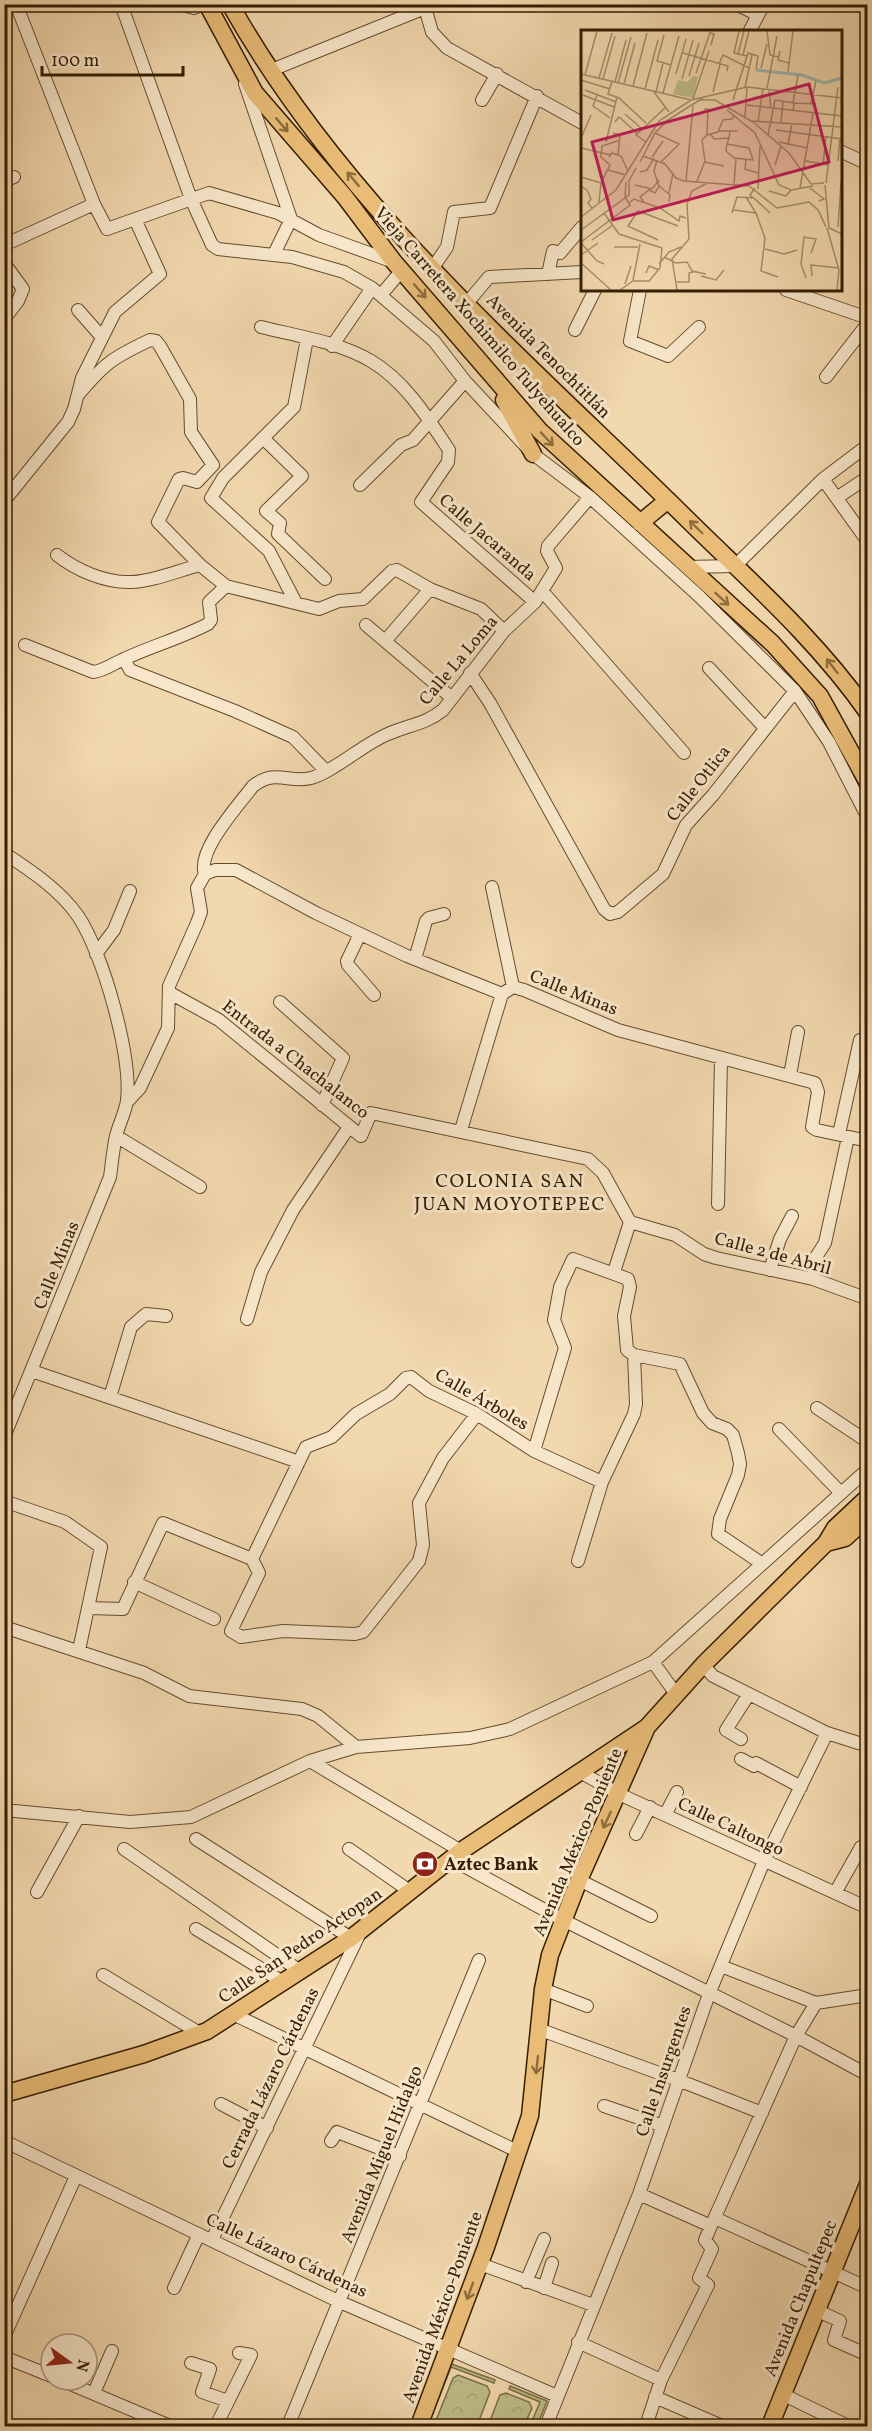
<svg xmlns="http://www.w3.org/2000/svg" width="872" height="2431" font-family="Vollkorn,serif">
  <style>
    .forest { fill: url(#forest-crowns); stroke: #7a6e44; stroke-width: 1.5 }
    .lines { fill: none; stroke-linecap: round; stroke-linejoin: round }
    .minor-casing { stroke: #644c2c; stroke-width: 14 }
    .major-casing { stroke: #351e01; stroke-width: 19 }
    .minor { stroke: #f7e6ca; stroke-width: 12 }
    .major { stroke: #e9bc77; stroke-width: 16 }
    .oneway { stroke: #8f6d3c }
    .labels { text-anchor: middle; stroke-width: 6; stroke-linejoin: round; paint-order: stroke }
    .street-label { font-size: 18px; fill: #351e01; stroke: #f7e6ca }
    .poi-label { font-size: 18px; font-weight: bold; fill: #351e01; stroke: #f7e6ca; text-anchor: start }
    .neighbourhood-label { font-size: 20px; letter-spacing: 1.5px; fill: #351e01; stroke: #f7e6ca }
    .inset-river { fill: none; stroke: #9eb8b3; stroke-width: 3 }
    .inset-road { fill: none; stroke: #a68e69; stroke-width: 1.5 }
    .view { fill: #c2185b; fill-opacity: 0.15; stroke: #c2185b; stroke-width: 3 }
    .inset-edge { fill: none; stroke: #351e01; stroke-width: 3 }
  </style>
  <defs>
    <pattern id="forest-crowns" width="20" height="18" patternUnits="userSpaceOnUse" patternTransform="scale(1.5)"><rect width="20" height="18" fill="#bebe88"/><path d="M2 6a3 3 0 1 1 6 0M12 15a3 3 0 1 1 6 0" fill="none" stroke="#a4a374"/></pattern>
  </defs>
  <rect width="100%" height="100%" fill="#f2d8ae"/>
  <filter id="stains"><feTurbulence type="fractalNoise" baseFrequency=".00333" numOctaves="4"/><feColorMatrix values="0 0 0 0 .2 0 0 0 0 .09 0 0 0 0 .02 0 0 0 .5 -.17"/></filter>
  <radialGradient id="worn" r=".72"><stop offset=".6" stop-color="#630" stop-opacity="0"/><stop offset="1" stop-color="#630" stop-opacity=".3"/></radialGradient>
  <!-- forest -->
  <path class="forest" d="M449 2363 495 2380 494 2383 451 2367 428 2426H425Z
    M458 2375 487 2386 490 2392 477 2426H445L435 2423 453 2378Z
    M510 2386 547 2401 537 2426H530L540 2402 509 2389Z
    M506 2393 529 2402 532 2408 524 2426H488L500 2395Z"/>
  <g class="lines">
    <defs>
      <path id="minor" d="M16 4 94 204 107 229 209 193 278 213 319 235 394 262
        M121 4 191 199 212 245 218 249 292 257 344 272 372 288 434 341 465 381 533 454 590 497 699 596 795 691 829 742 868 818
        M178 4 194 8 204 4
        M424 4 432 32 447 48 582 123
        M736 4 758 15
        M749 32 764 4
        M269 71 425 8
        M245 84 291 219 274 254
        M482 100 497 74
        M840 151 868 164
        M4 181 14 177
        M4 245 94 204
        M4 263 23 289 18 301 4 319
        M432 269 447 247 454 212 490 208 537 96
        M548 274 553 251 560 253 582 227
        M640 290 630 341 668 356 699 327
        M786 290 868 318
        M381 295 402 270
        M467 303 489 277 582 272
        M78 310 101 336
        M261 327C297 336 339 342 371 361 405 381 428 418 449 450L448 462 421 502 535 602
        M575 330 595 290
        M332 346 372 288
        M826 377 868 323
        M78 395C105 363 112 358 150 340L156 341 160 346 190 399 191 432 213 465 197 482 183 478 179 479 158 522 200 565 226 586 319 609 339 601 363 599 392 571 397 570 430 589 481 609 504 631
        M264 439 302 476 266 511 280 523 278 534 325 579
        M823 479 868 445
        M360 485 401 445 413 440 465 381
        M838 497 868 477
        M4 501 68 422 74 409 82 378 115 312 160 274 135 219
        M57 555C76 570 105 583 131 582 151 582 180 570 200 565
        M686 567 735 566 823 479 868 542
        M543 592 684 753
        M296 603 269 551 211 498 223 478 294 407 307 339
        M366 625 452 698
        M386 640 430 589
        M25 645 93 672C104 671 114 663 124 659 152 646 181 638 208 624L211 620 209 602 226 586
        M124 659 130 670 235 711 293 737 325 770
        M709 668 764 727
        M470 673 490 703 604 909 610 914 618 912 663 874 686 825 713 795 795 691
        M4 853C30 870 60 890 78 916 103 953 132 1056 127 1101 125 1113 119 1124 116 1136 113 1149 112 1163 110 1177L4 1437
        M205 874 215 870H236L316 913 407 956 502 994 513 987 524 990 618 1030 815 1083 818 1092 812 1127 817 1130 868 1141
        M492 887 513 987
        M360 934 347 961 348 965 374 995
        M96 954 114 930 130 891
        M415 959 426 921 429 918 444 914
        M170 993 219 1020 361 1136 371 1113 588 1159 603 1173 630 1222 675 1235 704 1254 716 1258 813 1279 868 1299
        M280 1002 343 1058 322 1105
        M790 1075 798 1032
        M127 1102 140 1088 168 1028 169 986 197 923 201 912 197 888 205 874C196 851 239 805 253 786 276 768 289 784 311 778 333 772 365 743 388 734 408 725 426 724 443 710L504 631 535 602 556 568 547 551 548 546 590 497
        M461 1130 502 994
        M839 1134 860 1040
        M116 1136 200 1187
        M718 1204 721 1059
        M770 1270 780 1239 792 1216
        M614 1272 630 1222
        M813 1279 816 1257 825 1243 848 1137
        M247 1319 261 1272 293 1210 349 1127
        M32 1371 299 1462
        M110 1397 131 1327 146 1314 166 1316
        M817 1408 868 1442
        M779 1429 840 1492
        M534 1451 565 1348 554 1320 560 1287 573 1259 628 1279 630 1287 624 1316 627 1350 634 1355 680 1364 703 1413 712 1423 727 1429 733 1435 738 1453 740 1464 738 1475 720 1519 718 1534 761 1563
        M4 1501 65 1522 101 1547 88 1608
        M252 1559 259 1573 231 1631 241 1637 283 1631 355 1634 363 1632 419 1561 423 1545 419 1503 443 1458 477 1414
        M252 1559 306 1447 332 1437 356 1414 390 1394 406 1378 411 1377 429 1391 477 1414 534 1451 602 1482
        M578 1561 602 1482 634 1414 636 1404 634 1355
        M134 1582 214 1619
        M4 1627 144 1673 189 1696 302 1709 318 1716 356 1747
        M79 1650 88 1608 123 1609 163 1523 252 1559
        M653 1662 676 1694
        M703 1665 713 1676 827 1733 868 1746
        M741 1739 726 1730 749 1694
        M741 1759 754 1766 756 1763 801 1787
        M310 1761 461 1851
        M582 1773 619 1794 868 1908
        M4 1810 130 1822 191 1817 310 1761 356 1747 470 1738 510 1729 653 1662 868 1469
        M665 1815 677 1792
        M636 1834 650 1807
        M196 1839 351 1938
        M124 1849 300 1971
        M349 1849 411 1892
        M451 1859 563 1920 796 2036 711 2226 639 2194
        M579 1880 651 1916
        M37 1892 79 1816
        M835 1893 861 1847
        M196 1929 283 1982
        M721 1966 816 2003 868 1995
        M103 1975 201 2034
        M543 1989 587 2006
        M816 2003 796 2036 868 2075
        M233 2014 519 2152
        M541 2030 678 2080 762 2113
        M221 2104 267 2128
        M604 2106 663 2126
        M4 2141 340 2302 557 2396
        M331 2141 337 2132 400 2156
        M856 2212 868 2218
        M715 2218 868 2288
        M212 2240 360 1933
        M480 2264 593 2305
        M526 2282 544 2239
        M174 2288 199 2234
        M544 2288 552 2263
        M816 2310 840 2321 834 2340 868 2355
        M4 2337 76 2176
        M578 2342 661 2380
        M4 2357 51 2376
        M191 2363 210 2369 202 2392 228 2401
        M61 2380 170 2426
        M94 2393 112 2351
        M782 2394 848 2426
        M655 2397 722 2426
        M216 2426 251 2355 239 2353
        M288 2426 479 1960
        M546 2426 639 2194 709 1994 764 1861 827 1733
        M646 2426 661 2380 708 2285 699 2278 712 2249 705 2240 711 2226"/>
      <path id="major" d="M207 4 255 93 345 197 394 262 540 431 773 644 820 696 868 783
        M230 4C343 206 525 359 688 520 751 582 817 640 868 713
        M504 400 533 454
        M640 523 668 500
        M826 1543 845 1538 868 1517
        M4 2094 144 2054 207 2031 351 1938 461 1851 646 1728
        M419 2426 486 2247 530 2116 543 1989 550 1955 579 1880 647 1727 703 1665 826 1543 835 1528 868 1497
        M770 2426 868 2184"/>
    </defs>
    <!-- minor casing -->
    <use href="#minor" class="minor-casing"/>
    <!-- major casing -->
    <use href="#major" class="major-casing"/>
    <!-- minor -->
    <use href="#minor" class="minor"/>
    <!-- major -->
    <use href="#major" class="major"/>
  </g>
  <!-- one-way arrows -->
  <defs><path id="oneway-shaft" d="M-6 0H5M1.5-3L5.5 0L1.5 3" fill="none" stroke-width="1.6" stroke-linecap="round" stroke-linejoin="round" transform="scale(1.5)"/></defs>
  <g class="oneway">
    <use href="#oneway-shaft" transform="translate(282 125) rotate(49)"/>
    <use href="#oneway-shaft" transform="translate(353 179) rotate(-130)"/>
    <use href="#oneway-shaft" transform="translate(420 291) rotate(49)"/>
    <use href="#oneway-shaft" transform="translate(547 439) rotate(47)"/>
    <use href="#oneway-shaft" transform="translate(696 527) rotate(-136)"/>
    <use href="#oneway-shaft" transform="translate(722 599) rotate(42)"/>
    <use href="#oneway-shaft" transform="translate(832 666) rotate(-128)"/>
    <use href="#oneway-shaft" transform="translate(607 1820) rotate(115)"/>
    <use href="#oneway-shaft" transform="translate(537 2065) rotate(96)"/>
    <use href="#oneway-shaft" transform="translate(470 2291) rotate(110)"/>
  </g>
  <!-- icons -->
  <defs>
    <symbol id="bank-disc" viewBox="-11 -11 22 22"><circle r="9.5" fill="#8f2418" stroke="#f7e6ca"/><path d="M-6-4H6V4H-6ZM0-2.3a2.3 2.3 0 1 0 0 4.6a2.3 2.3 0 1 0 0-4.6Z" fill="#fff"/></symbol>
  </defs>
  <g fill-rule="evenodd">
    <use href="#bank-disc" x="410" y="1849" width="30" height="30"/>
  </g>
  <g class="labels">
    <!-- street labels -->
    <g class="street-label">
      <text transform="translate(480 326) rotate(49)" y="6">Vieja Carretera Xochimilco Tulyehualco</text>
      <text transform="translate(549 356) rotate(45)" y="6">Avenida Tenochtitlán</text>
      <text transform="translate(488 537) rotate(41)" y="6">Calle Jacaranda</text>
      <text transform="translate(458 660) rotate(-50)" y="6">Calle La Loma</text>
      <text transform="translate(698 783) rotate(-52)" y="6">Calle Otlica</text>
      <text transform="translate(574 992) rotate(22)" y="6">Calle Minas</text>
      <text transform="translate(296 1059) rotate(38)" y="6">Entrada a Chachalanco</text>
      <text transform="translate(773 1253) rotate(15)" y="6">Calle 2 de Abril</text>
      <text transform="translate(56 1265) rotate(-68)" y="6">Calle Minas</text>
      <text transform="translate(482 1399) rotate(30)" y="6">Calle Árboles</text>
      <text transform="translate(731 1826) rotate(25)" y="6">Calle Caltongo</text>
      <text transform="translate(577 1842) rotate(-67)" y="6">Avenida México-Poniente</text>
      <text transform="translate(300 1945) rotate(-34)" y="6">Calle San Pedro Actopan</text>
      <text transform="translate(663 2071) rotate(-71)" y="6">Calle Insurgentes</text>
      <text transform="translate(270 2078) rotate(-64)" y="6">Cerrada Lázaro Cárdenas</text>
      <text transform="translate(381 2154) rotate(-68)" y="6">Avenida Miguel Hidalgo</text>
      <text transform="translate(287 2255) rotate(25)" y="6">Calle Lázaro Cárdenas</text>
      <text transform="translate(800 2298) rotate(-68)" y="6">Avenida Chapultepec</text>
      <text transform="translate(442 2307) rotate(-70)" y="6">Avenida México-Poniente</text>
    </g>
    <!-- poi labels -->
    <g class="poi-label">
      <text x="444" y="1870">Aztec Bank</text>
    </g>
    <!-- neighbourhood labels -->
    <g class="neighbourhood-label">
      <text x="510" y="1187">COLONIA SAN<tspan x="510" dy="23">JUAN MOYOTEPEC</tspan></text>
    </g>
  </g>
  <!-- overview -->
  <g transform="translate(581 30)">
    <rect width="261" height="261" fill="#f2d8ae"/>
    <path d="M112 46 117 47 112 68 92 64 97 50 106 52Z" fill="#bebe88"/>
    <path class="inset-river" d="M175 40 221 45 243 53 261 48"/>
    <path class="inset-road" d="M158 1 153 23 166 26M186 1 189 25 198 27M83 5 76 31 90 35M199 21 197 30 208 33M102 23 147 36 146 41M157 24 163 1M162 25 168 1M138 34 142 25 168 38M180 38 186 14M207 42 212 1M115 43 129 3 133 4 130 15M0 44 110 70M95 44 105 9M4 45 16 1M108 46 118 13M18 48 31 3M22 49 34 6M101 49 112 10M0 50 29 59M31 51 27 64 38 68 65 93M34 52 45 10M37 53 50 7M43 54 54 13M52 56 66 3M164 57 171 25M186 58 196 6M64 59 77 10M188 59 190 79M4 60 35 72M73 62 88 82M75 62 82 33M132 62 139 34M82 63 98 6M2 65 33 77M16 65 12 76 29 88M112 69 128 21M119 70H134L170 91 261 97M152 70 167 23 177 26 175 39M212 73 217 45M213 73 235 74M230 74 235 51M166 75 261 86M146 80 174 103 198 155 210 160 232 156M44 84 60 98M164 87 166 57M171 91 208 123 230 154 243 153M34 92 38 87 56 103M177 92 182 58M200 92 202 72M82 93 122 68M195 100 261 109M137 101H157M32 103 39 105 37 125M74 103 98 114 80 132M126 105 137 102 142 90 151 89 153 85M130 105 133 109 148 108M187 105 194 70 213 73 212 81M0 108 10 85M25 112 36 67M65 112 55 105 84 78M198 112 226 118M146 114 168 118 172 130 153 128 145 121 146 114 148 108 149 101M207 115 211 93M0 118 30 125M62 126 84 134 95 148 103 151 168 156 196 178 228 172 237 180 245 197M28 127 31 123 40 126 47 141M71 127 82 111M165 130 164 139 177 143M224 131 248 135M257 131 259 108M59 132 74 103 84 93M124 132 143 136M242 134 245 107M194 135 200 116M27 140 45 145M59 142 66 140 73 128M0 147 20 153M105 151 112 76M116 151 124 131 121 110 126 105 127 79H123M245 153 257 57M153 154 155 128M54 155 71 159 78 150M244 155 248 198 261 204M0 156 6 160 10 169 7 173 11 178M78 156 89 165 88 172M219 158 232 83M229 158 243 169 238 171M177 159 179 116M188 161 205 166 210 160M88 163 92 143M173 168 189 183M18 172 20 153 29 135 20 127 21 116 39 110M63 172 59 167 68 160 74 163 78 156 73 141 76 130M48 173 53 169 79 178 98 191 99 186 105 188M153 180 175 183 165 167M23 183 38 204 81 218 79 238M151 183 156 167 172 168 169 165 174 158M175 183 184 208 180 241 197 247M0 187 35 160 78 91 110 70 166 57 261 68M257 197 260 152M246 198 258 240 256 260M0 200 48 165V151L55 138M11 210 32 195M77 210 47 196 57 181 97 196M0 212 49 175 44 167 45 152M0 213 16 231 23 234M33 217H57M184 219 203 224 216 220M0 225 17 213M83 227 95 233 106 232 111 241 125 244M0 233 30 260M78 234 88 222 100 217M65 243 68 236 78 240M120 246 135 250 143 240M231 246 230 235 258 238M225 248 220 234 223 207 235 209 230 223M52 250 59 214M96 252H108V243L112 242M44 254 50 236M39 260 52 251H68L79 238M96 260 91 229 108 209 106 174 111 161 126 153"/>
    <path class="view" d="M228 54 248 132 32 190 11 112Z"/>
    <rect width="261" height="261" class="inset-edge"/>
  </g>
  <!-- margin -->
  <rect width="872" height="2431" fill="none" stroke="#f2d8ae" stroke-width="24"/>
  <rect x="6" y="6" width="860" height="2419" fill="none" stroke="#351e01" stroke-width="3"/>
  <rect x="12" y="12" width="848" height="2407" fill="none" stroke="#351e01" stroke-width="1.5"/>
  <!-- north arrow -->
  <g transform="translate(69 2362) rotate(105)"><circle r="28" fill="#f7e6ca" stroke="#a9967a" stroke-width="1.5"/>
  <path d="M0-4.5L10 22L0 15L-10 22Z" fill="#8f2418"/>
  <text y="-9" font-size="16" font-weight="bold" text-anchor="middle" fill="#351e01">N</text>
  </g>
  <!-- scale -->
  <path d="M42 66v9h141v-9" fill="none" stroke="#351e01" stroke-width="3"/>
  <text x="51" y="66" font-size="18" fill="#351e01" stroke="#f7e6ca" stroke-width="4.5" paint-order="stroke">100 m</text>
  <rect width="100%" height="100%" filter="url(#stains)"/>
  <rect width="100%" height="100%" fill="url(#worn)"/>
</svg>
